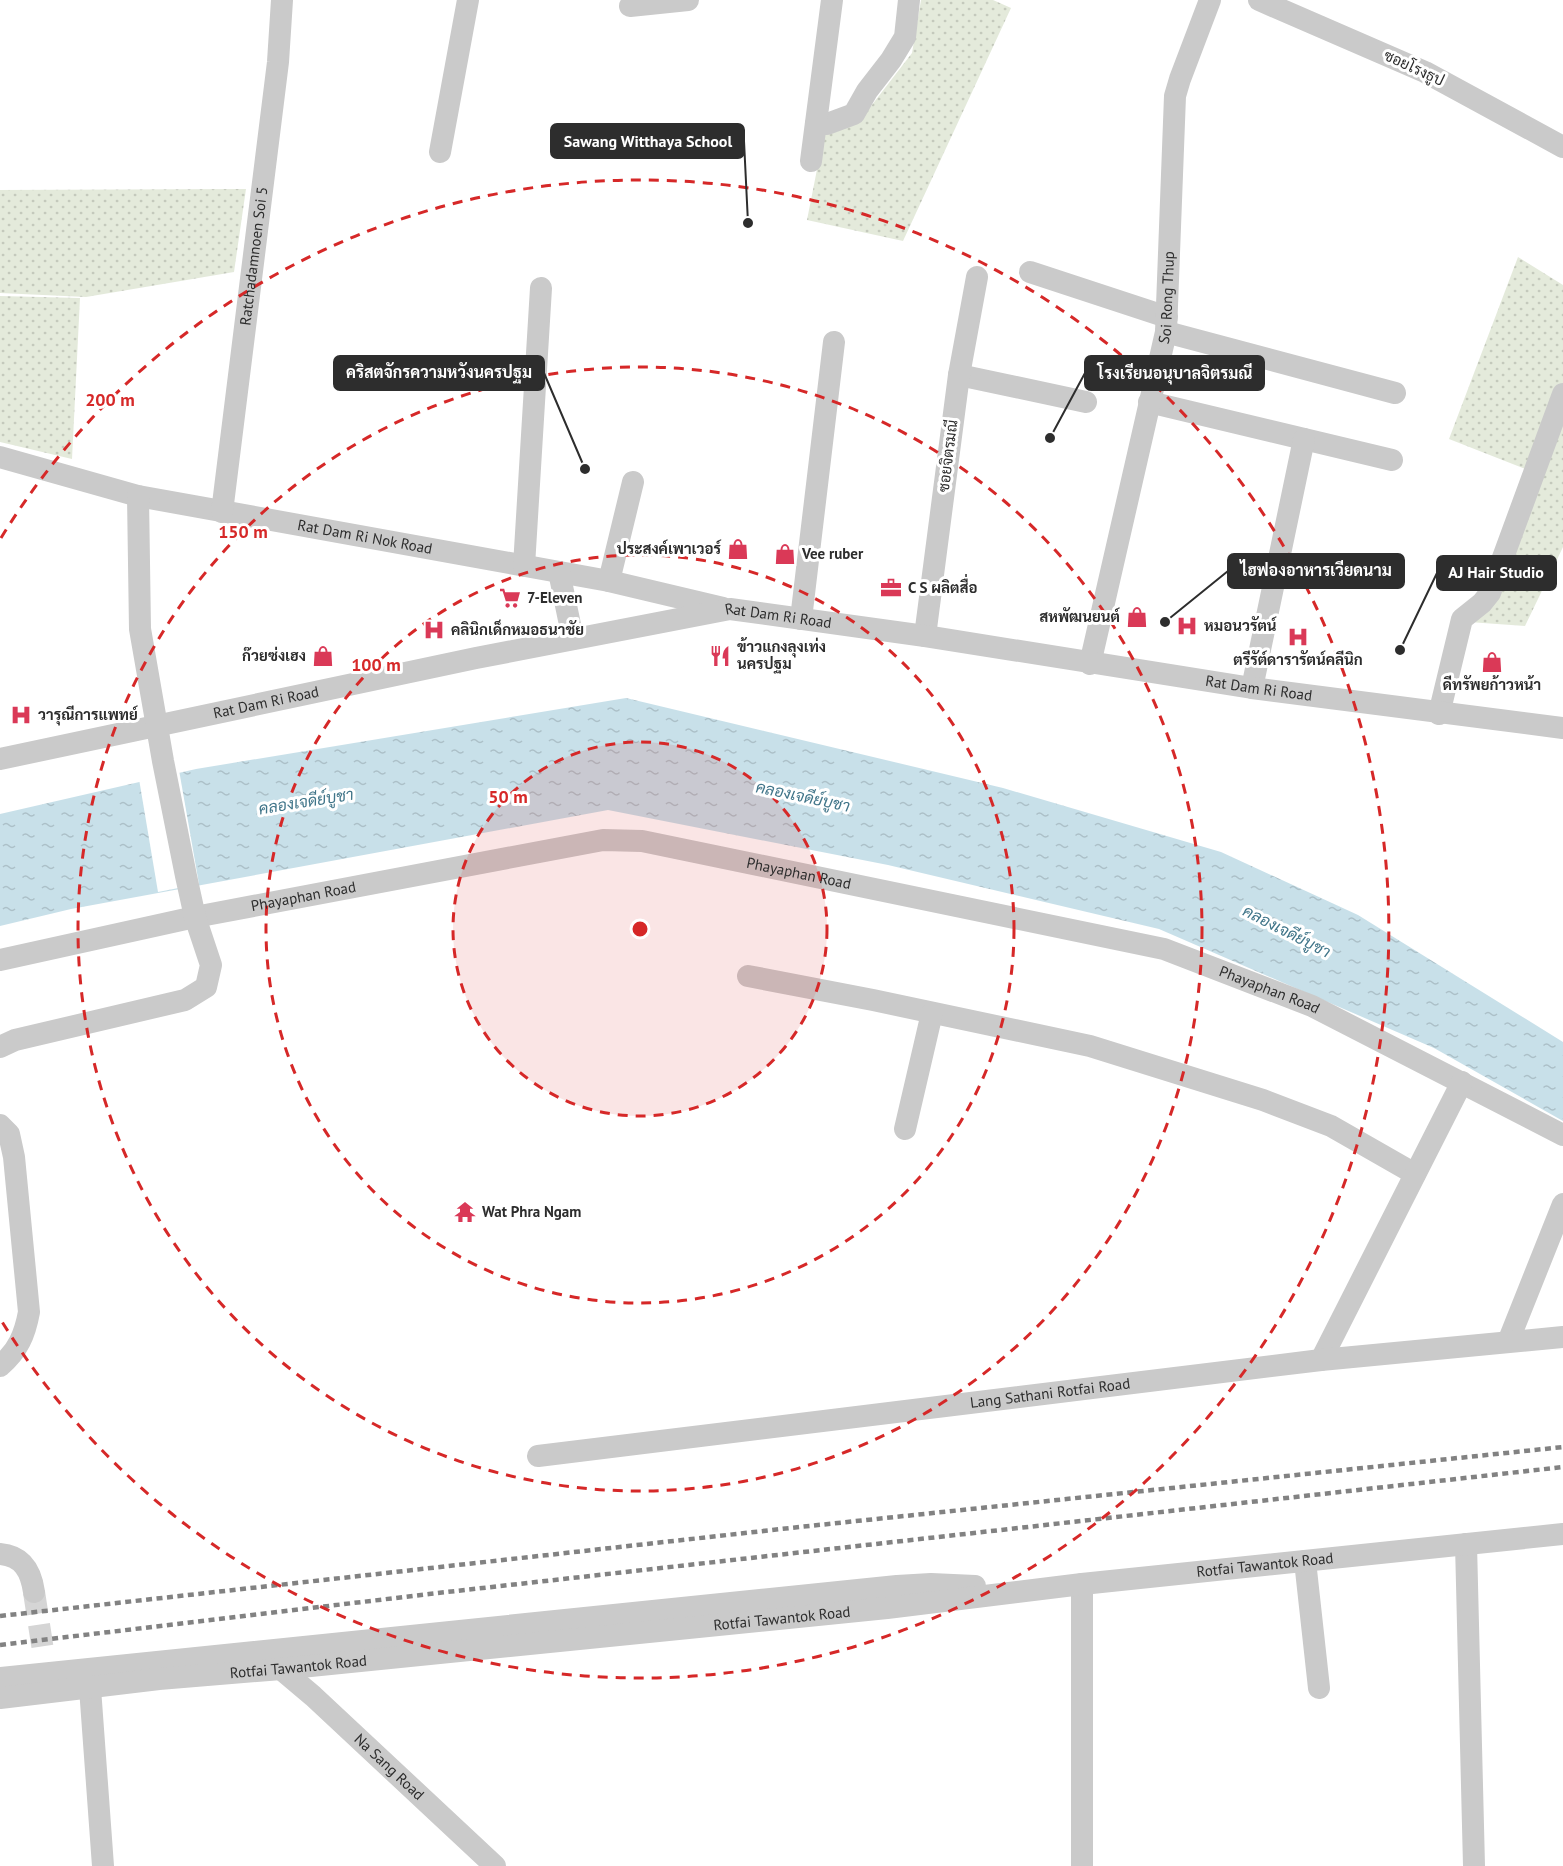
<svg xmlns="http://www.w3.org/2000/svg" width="1563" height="1866" font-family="'PT Sans',Sarabun,sans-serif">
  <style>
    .green { fill: url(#green-dots) }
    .water { fill: url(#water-ripples) }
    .pier { fill: #fff }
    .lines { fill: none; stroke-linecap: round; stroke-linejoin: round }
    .minor-tunnel { stroke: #d5d5d5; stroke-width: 22; stroke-dasharray: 22 11; stroke-linecap: butt }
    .minor { stroke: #cacaca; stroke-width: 22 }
    .rail { stroke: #828282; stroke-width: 4.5; stroke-dasharray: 6 4.5; stroke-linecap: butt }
    .ring { fill: none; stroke: #d62828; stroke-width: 3; stroke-dasharray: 10 8 }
    .labels { text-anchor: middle; stroke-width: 6; stroke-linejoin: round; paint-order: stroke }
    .street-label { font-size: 15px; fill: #2d2d2d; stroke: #fff }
    .poi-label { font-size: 15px; font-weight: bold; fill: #2d2d2d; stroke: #fff; text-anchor: start }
    .water-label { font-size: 16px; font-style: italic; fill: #407589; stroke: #fff }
    .centre { fill: #d62828; stroke: #fff; stroke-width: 3 }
    .ring-label { font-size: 18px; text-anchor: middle; font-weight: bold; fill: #d62828; stroke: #fff; stroke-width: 6; stroke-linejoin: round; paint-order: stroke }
    .leader { fill: none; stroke: #2d2d2d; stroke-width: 2 }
    .callout-dot { fill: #2d2d2d; stroke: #fff; stroke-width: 2 }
    .callout { fill: #2d2d2d; stroke: #2d2d2d; stroke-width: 2 }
    .callout-label { font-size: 16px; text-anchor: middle; font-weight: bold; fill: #fff }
  </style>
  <defs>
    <pattern id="green-dots" width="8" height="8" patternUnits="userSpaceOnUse" patternTransform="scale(1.5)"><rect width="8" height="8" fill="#e4eadb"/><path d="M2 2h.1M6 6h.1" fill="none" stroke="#c4c9bc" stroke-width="1.8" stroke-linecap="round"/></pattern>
    <pattern id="water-ripples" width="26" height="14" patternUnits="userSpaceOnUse" patternTransform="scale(1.5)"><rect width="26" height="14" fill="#c8e0e9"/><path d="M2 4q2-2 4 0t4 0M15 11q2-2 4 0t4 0" fill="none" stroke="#acc0c8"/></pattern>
  </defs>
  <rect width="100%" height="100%" fill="#fff"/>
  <!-- green -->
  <path class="green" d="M921 0H993L1011 8 903 241 807 220 824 134 858 123 912 53Z
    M246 189 234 272 86 297 0 293V190Z
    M1518 257 1563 285V547L1525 626 1469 622 1541 475 1449 439Z
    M0 296 80 298 72 459 0 442Z"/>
  <!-- water -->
  <path class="water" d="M626 698 1003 788 1221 852 1358 915 1563 1042V1121L1434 1048 1159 929 888 865 608 810 71 909 0 926V814L196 769Z"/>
  <!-- pier -->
  <path class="pier" d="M179 770 199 884 158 892 139 779Z"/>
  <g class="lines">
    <!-- minor-tunnel -->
    <path class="minor-tunnel" d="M34 1592 44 1657"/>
    <!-- minor -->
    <g class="minor">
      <path d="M1259 0 1425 72 1563 147"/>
      <path d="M630 6 688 0"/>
      <path d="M816 124H827L854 114 867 91 891 60 905 37 909 0"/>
      <path d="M440 152 468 0"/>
      <path d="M811 161 832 0"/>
      <path d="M1030 272 1167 317"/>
      <path d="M1166 332 1395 393"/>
      <path d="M959 375 1086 402"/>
      <path d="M1149 402 1392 460"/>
      <path id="s1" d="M0 457 138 496 609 581 723 608"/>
      <path id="s2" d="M222 512 278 62 282 0"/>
      <path d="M524 566 541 288"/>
      <path d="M559 572 573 639"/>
      <path d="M609 581 633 482"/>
      <path d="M801 619 834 342"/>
      <path d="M925 636 959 375 977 277"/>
      <path id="s3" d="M1090 664 1166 332 1175 96 1180 79 1210 0"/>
      <path d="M1252 688 1304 439"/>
      <path d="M1439 714 1462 619 1482 603 1490 593 1563 394"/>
      <path id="s4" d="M0 759 476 658 730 609 925 636 1252 688 1563 728"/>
      <path id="s5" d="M0 960 195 917 603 840 642 841 1164 949 1312 1006 1563 1135"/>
      <path d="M748 976 873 1000 1090 1046 1263 1100 1331 1126 1415 1174"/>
      <path d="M0 1047 15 1040 185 1000 206 987 211 965 195 917 186 876 163 761 140 629 138 496"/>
      <path d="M0 1125 9 1134 14 1157 29 1312C25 1334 18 1351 0 1366"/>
      <path d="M905 1129 932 1013"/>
      <path d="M1508 1342 1563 1204"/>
      <path d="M1321 1360 1462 1082"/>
      <path id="s6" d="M538 1456 1321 1360 1563 1337"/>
      <path d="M1466 1544 1474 1866"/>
      <path d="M0 1554C23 1556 31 1571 34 1592"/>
      <path d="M1305 1561 1319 1688"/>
      <path d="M1082 1584V1866"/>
      <path id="s7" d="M281 1669 313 1696 495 1866"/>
      <path d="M0 1678 897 1586 931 1584 975 1586"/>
      <path d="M90 1688 103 1866"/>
      <path id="s8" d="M0 1698 159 1679 281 1669 887 1608 1082 1584 1563 1534"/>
    </g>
    <!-- rail -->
    <path class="rail" d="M0 1616 790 1528 1563 1447
      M0 1645 429 1594 1563 1467"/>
  </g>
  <!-- distance rings -->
  <circle cx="640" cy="929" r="187" fill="#d62828" fill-opacity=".12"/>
  <g class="ring">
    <circle cx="640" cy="929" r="187"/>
    <circle cx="640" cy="929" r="374"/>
    <circle cx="640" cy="929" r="562"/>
    <path d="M1 538A749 749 0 1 1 1 1320"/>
  </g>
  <!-- icons -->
  <defs>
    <symbol id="shop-bare" viewBox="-9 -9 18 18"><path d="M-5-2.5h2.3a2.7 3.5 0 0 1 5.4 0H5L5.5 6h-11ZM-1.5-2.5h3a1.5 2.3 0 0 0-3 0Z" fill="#da3957" stroke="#fff" stroke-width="2.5" paint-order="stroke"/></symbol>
    <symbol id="office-bare" viewBox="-9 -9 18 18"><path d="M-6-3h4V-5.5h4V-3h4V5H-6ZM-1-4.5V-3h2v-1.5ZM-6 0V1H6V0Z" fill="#da3957" stroke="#fff" stroke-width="2.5" paint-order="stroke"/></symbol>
    <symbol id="supermarket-bare" viewBox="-9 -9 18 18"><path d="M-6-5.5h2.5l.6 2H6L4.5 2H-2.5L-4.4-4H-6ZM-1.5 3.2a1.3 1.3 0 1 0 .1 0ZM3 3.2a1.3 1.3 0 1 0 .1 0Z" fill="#da3957" stroke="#fff" stroke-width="2.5" paint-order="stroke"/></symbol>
    <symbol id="hospital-bare" viewBox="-9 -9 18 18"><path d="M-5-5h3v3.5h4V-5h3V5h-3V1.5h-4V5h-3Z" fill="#da3957" stroke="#fff" stroke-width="2.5" paint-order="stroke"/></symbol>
    <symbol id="restaurant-bare" viewBox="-9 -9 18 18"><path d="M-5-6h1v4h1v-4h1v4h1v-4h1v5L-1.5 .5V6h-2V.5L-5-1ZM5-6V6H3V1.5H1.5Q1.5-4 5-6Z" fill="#da3957" stroke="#fff" stroke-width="2.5" paint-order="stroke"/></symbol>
    <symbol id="temple-bare" viewBox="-9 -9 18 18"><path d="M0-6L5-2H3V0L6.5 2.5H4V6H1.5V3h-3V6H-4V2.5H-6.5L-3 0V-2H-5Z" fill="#da3957" stroke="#fff" stroke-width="2.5" paint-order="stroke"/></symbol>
  </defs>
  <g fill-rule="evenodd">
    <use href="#shop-bare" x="723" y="534" width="30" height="30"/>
    <use href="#shop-bare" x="770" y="539" width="30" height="30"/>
    <use href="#office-bare" x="876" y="573" width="30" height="30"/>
    <use href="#supermarket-bare" x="495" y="583" width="30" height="30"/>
    <use href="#shop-bare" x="1122" y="602" width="30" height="30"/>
    <use href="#hospital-bare" x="1172" y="611" width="30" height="30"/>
    <use href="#hospital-bare" x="419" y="615" width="30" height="30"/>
    <use href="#hospital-bare" x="1283" y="622" width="30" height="30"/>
    <use href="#shop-bare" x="308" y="641" width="30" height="30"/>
    <use href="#restaurant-bare" x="705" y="641" width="30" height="30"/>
    <use href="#shop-bare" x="1477" y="647" width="30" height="30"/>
    <use href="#hospital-bare" x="6" y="700" width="30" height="30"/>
    <use href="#temple-bare" x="450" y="1197" width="30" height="30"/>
  </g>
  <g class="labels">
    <!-- street labels -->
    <g class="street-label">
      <text transform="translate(1414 68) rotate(25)" y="5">ซอยโรงธูป</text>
      <text dy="5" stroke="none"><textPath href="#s2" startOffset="258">Ratchadamnoen Soi 5</textPath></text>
      <text dy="5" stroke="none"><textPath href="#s3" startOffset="375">Soi Rong Thup</textPath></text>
      <text transform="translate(948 456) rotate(-83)" y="5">ซอยจิตรมณี</text>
      <text dy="5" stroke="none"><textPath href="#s1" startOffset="374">Rat Dam Ri Nok Road</textPath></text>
      <text dy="5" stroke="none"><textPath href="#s4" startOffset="794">Rat Dam Ri Road</textPath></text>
      <text dy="5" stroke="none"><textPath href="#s4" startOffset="1280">Rat Dam Ri Road</textPath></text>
      <text dy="5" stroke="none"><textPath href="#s4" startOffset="272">Rat Dam Ri Road</textPath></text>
      <text dy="5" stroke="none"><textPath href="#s5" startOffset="814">Phayaphan Road</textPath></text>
      <text dy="5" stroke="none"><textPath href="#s5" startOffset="310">Phayaphan Road</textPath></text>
      <text dy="5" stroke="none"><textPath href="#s5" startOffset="1300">Phayaphan Road</textPath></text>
      <text dy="5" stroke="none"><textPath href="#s6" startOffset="516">Lang Sathani Rotfai Road</textPath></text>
      <text dy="5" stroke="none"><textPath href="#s8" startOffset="1272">Rotfai Tawantok Road</textPath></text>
      <text dy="5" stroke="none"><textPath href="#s8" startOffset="786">Rotfai Tawantok Road</textPath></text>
      <text dy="5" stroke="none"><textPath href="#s8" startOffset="300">Rotfai Tawantok Road</textPath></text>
      <text dy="5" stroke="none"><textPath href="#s7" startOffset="146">Na Sang Road</textPath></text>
    </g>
    <!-- poi labels -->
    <g class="poi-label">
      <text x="721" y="554" text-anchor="end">ประสงค์เพาเวอร์</text>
      <text x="802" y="559">Vee ruber</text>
      <text x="908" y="593">C S ผลิตสื่อ</text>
      <text x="527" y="603">7-Eleven</text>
      <text x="1120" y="622" text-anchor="end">สหพัฒนยนต์</text>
      <text x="1204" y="631">หมอนวรัตน์</text>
      <text x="451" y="635">คลินิกเด็กหมอธนาชัย</text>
      <text x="737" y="652">ข้าวแกงลุงเท่ง<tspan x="737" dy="17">นครปฐม</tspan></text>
      <text x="306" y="661" text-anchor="end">ก๊วยซ่งเฮง</text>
      <text x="1298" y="665" text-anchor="middle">ตรีรัต์ดารารัตน์คลีนิก</text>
      <text x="1492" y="690" text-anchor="middle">ดีทรัพยก้าวหน้า</text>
      <text x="38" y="720">วารุณีการแพทย์</text>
      <text x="482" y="1217">Wat Phra Ngam</text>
    </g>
    <!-- water labels -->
    <g class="water-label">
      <text transform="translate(803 796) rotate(12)" y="6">คลองเจดีย์บูชา</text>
      <text transform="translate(306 801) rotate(-9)" y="6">คลองเจดีย์บูชา</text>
      <text transform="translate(1287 931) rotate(27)" y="6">คลองเจดีย์บูชา</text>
    </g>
  </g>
  <circle cx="640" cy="929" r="9" class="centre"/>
  <g class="ring-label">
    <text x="110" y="406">200 m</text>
    <text x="243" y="538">150 m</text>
    <text x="376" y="671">100 m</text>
    <text x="508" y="803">50 m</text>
  </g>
  <!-- callouts -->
  <path class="leader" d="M748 223L744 141M585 469L544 373M1050 438L1085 373M1165 622L1228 571M1400 650L1437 573"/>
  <g class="callout-dot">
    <circle cx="748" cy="223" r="6"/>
    <circle cx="585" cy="469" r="6"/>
    <circle cx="1050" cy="438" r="6"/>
    <circle cx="1165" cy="622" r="6"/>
    <circle cx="1400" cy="650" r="6"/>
  </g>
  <g class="callout">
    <rect x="551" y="124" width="193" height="34" rx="6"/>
    <rect x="334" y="356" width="210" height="34" rx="6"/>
    <rect x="1085" y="356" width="179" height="34" rx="6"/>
    <rect x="1228" y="554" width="176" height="34" rx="6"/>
    <rect x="1437" y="556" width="119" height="34" rx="6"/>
  </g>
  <g class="callout-label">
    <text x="648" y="147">Sawang Witthaya School</text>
    <text x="439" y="378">คริสตจักรความหวังนครปฐม</text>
    <text x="1175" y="379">โรงเรียนอนุบาลจิตรมณี</text>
    <text x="1316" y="576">ไฮฟองอาหารเวียดนาม</text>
    <text x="1496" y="578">AJ Hair Studio</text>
  </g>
</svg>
